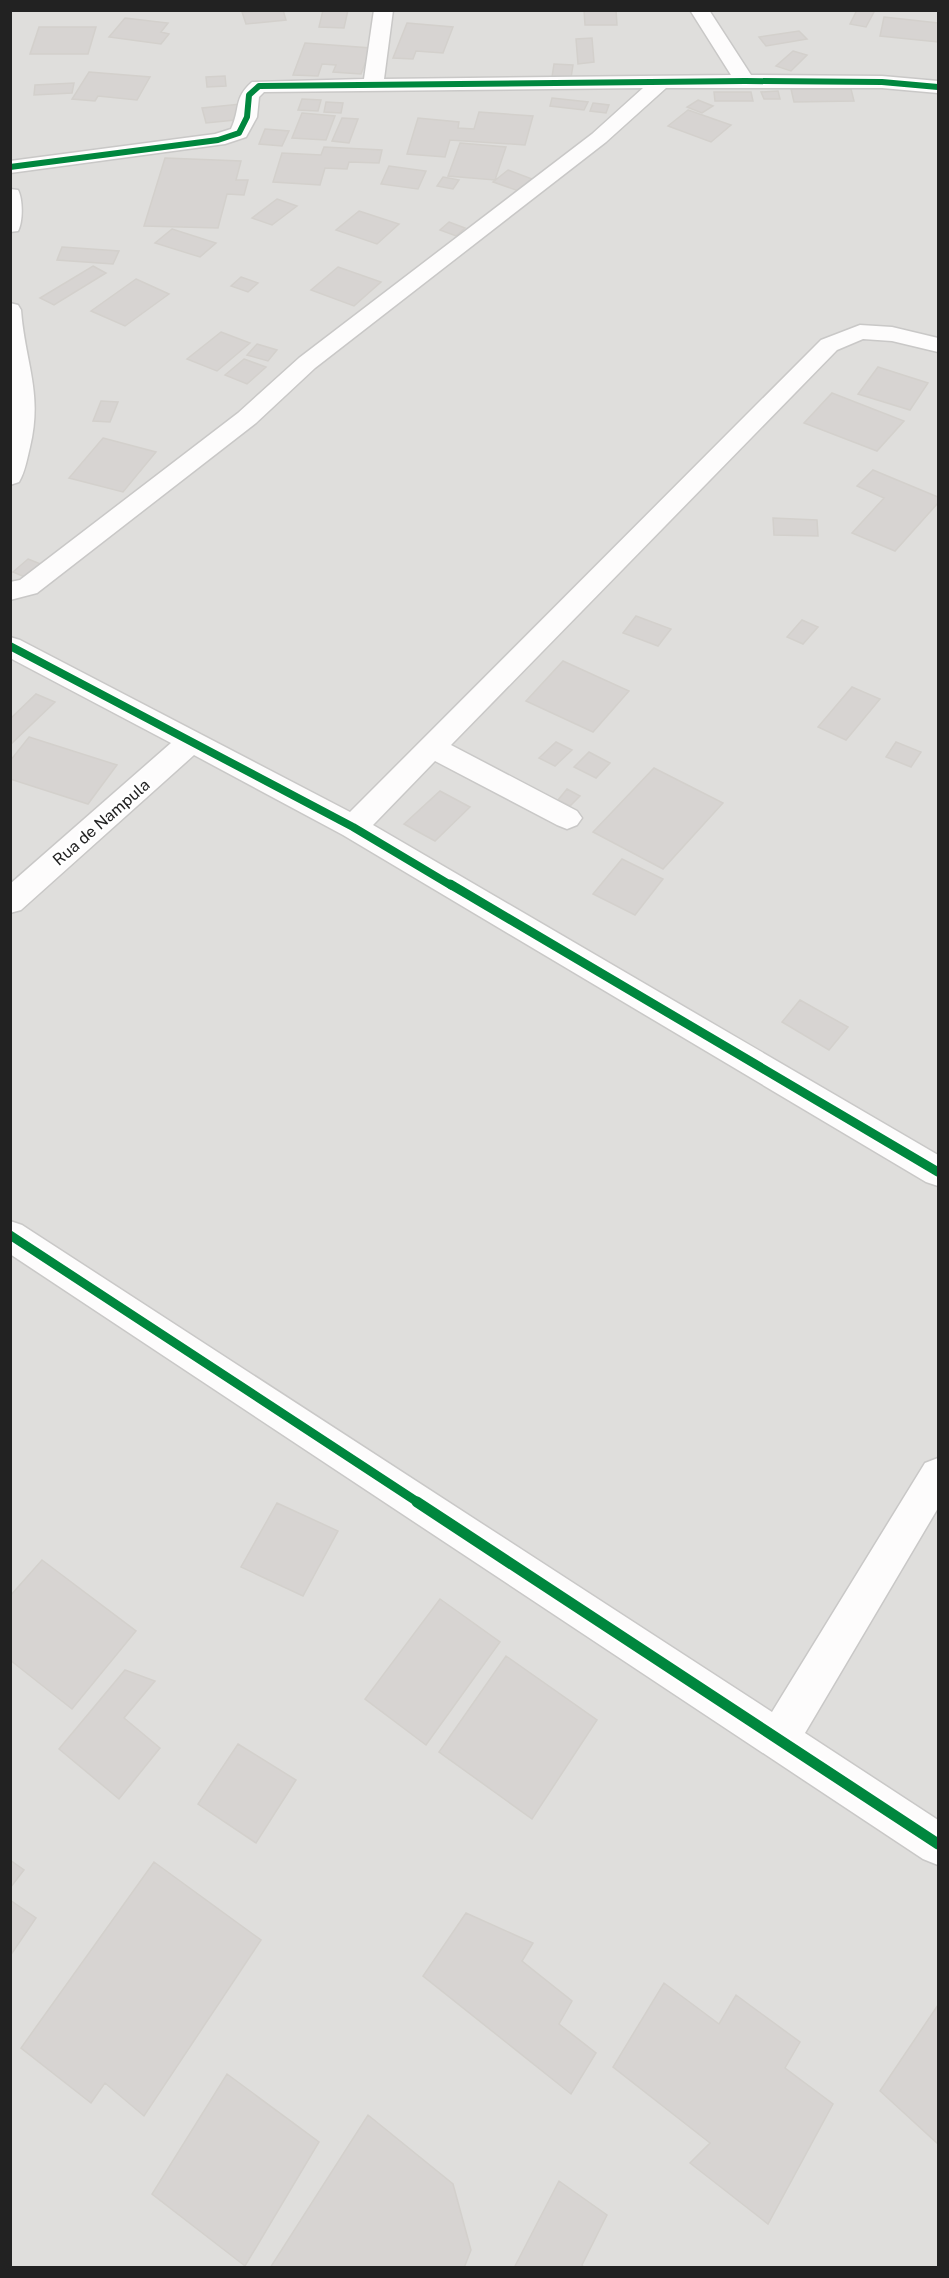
<svg xmlns="http://www.w3.org/2000/svg" width="949" height="2278" font-family="'Public Sans',sans-serif">
  <style>
    .residential { fill: #dfdedc }
    .building { fill: #d7d4d2; stroke: #d3d0cc; stroke-width: 1.5 }
    .lines { fill: none; stroke-linecap: round; stroke-linejoin: round }
    .minor-casing { stroke: #c9c8c7; stroke-width: 3 }
    .minor { fill: #fdfcfc; fill-rule: evenodd }
    .cycleway-far3-casing { stroke: #fff; stroke-width: 8 }
    .cycleway-far2-casing { stroke: #fff; stroke-width: 10 }
    .cycleway-far1-casing { stroke: #fff; stroke-width: 13 }
    .cycleway-casing { stroke: #fff; stroke-width: 15 }
    .cycleway-far3 { stroke: #00873e; stroke-width: 6 }
    .cycleway-far2 { stroke: #00873e; stroke-width: 8 }
    .cycleway-far1 { stroke: #00873e; stroke-width: 9 }
    .cycleway { stroke: #00873e; stroke-width: 11 }
    .labels { text-anchor: middle; stroke-width: 5; stroke-linejoin: round; paint-order: stroke }
    .street-label { font-size: 16px; fill: #222; stroke: #fff }
  </style>
  <rect width="100%" height="100%" fill="#f0eeeb"/>
  <!-- residential -->
  <path class="residential" d="M11 11H938V2267H11Z"/>
  <!-- building -->
  <path class="building" d="M283 10 286 20 246 24 242 12Z
    M323 10H348L344 28 319 27Z
    M584 10H616L617 25H585Z
    M857 10H875L866 27 850 24Z
    M884 17 938 23V42L880 36Z
    M125 18 168 23 161 32 169 34 161 44 109 37Z
    M407 23 453 27 443 53 416 51 413 59 393 58Z
    M39 27H96L88 54H30Z
    M799 31 807 39 766 46 759 37Z
    M592 38 594 62 578 64 576 39Z
    M305 43 371 48 361 74 333 72 336 65 322 64 318 76 293 75Z
    M793 51 807 55 791 71 776 66Z
    M554 64 573 65 571 78 552 77Z
    M89 72 150 77 137 100 98 96 95 101 72 99Z
    M225 76 226 86 207 87 206 77Z
    M74 83 72 93 34 95 35 85Z
    M791 89H851L854 101 794 102Z
    M778 91 780 99H764L761 92Z
    M714 92H751L753 101H715Z
    M552 98 588 102 584 110 550 106Z
    M302 99 321 100 318 111 298 110Z
    M698 100 713 106 702 113 687 107Z
    M326 102 343 103 341 113 324 112Z
    M593 103 609 105 606 113 590 111Z
    M241 104 245 119 206 123 202 108Z
    M688 110 731 125 711 142 668 126Z
    M479 112 533 116 525 145 450 140 445 157 407 154 418 118 459 122 458 128 474 129Z
    M302 113 335 116 326 140 292 138Z
    M342 118 358 119 349 143 332 141Z
    M265 129 289 131 282 146 259 144Z
    M460 143 506 147 495 180 448 176Z
    M324 147 382 150 379 163 349 162 347 169 325 168 320 185 273 182 282 153 321 155Z
    M165 158 241 161 236 180H248L244 195 227 194 218 228 144 226Z
    M389 166 426 171 418 189 381 184Z
    M508 170 532 179 519 191 493 182Z
    M443 177 459 180 453 189 437 186Z
    M277 199 297 206 272 225 252 218Z
    M359 211 399 224 377 244 336 230Z
    M449 222 465 228 456 236 440 230Z
    M172 229 216 243 200 257 155 243Z
    M62 247 119 251 113 264 57 260Z
    M93 266 106 273 54 305 40 298Z
    M338 267 381 282 354 306 311 290Z
    M241 277 258 283 248 292 231 286Z
    M136 279 169 294 125 326 91 311Z
    M221 332 250 343 217 371 187 359Z
    M257 344 277 350 268 361 247 355Z
    M244 359 266 367 247 384 225 375Z
    M878 367 928 383 910 410 858 394Z
    M832 393 904 421 877 451 804 423Z
    M101 401 118 402 110 422 93 421Z
    M103 438 156 452 123 492 69 478Z
    M873 470 938 497V503L895 551 852 533 884 498 857 486Z
    M773 518 817 520 818 536 774 535Z
    M28 559 43 565 27 578 13 572Z
    M636 616 671 629 658 646 623 633Z
    M802 620 818 627 803 644 787 637Z
    M563 661 629 691 593 732 526 701Z
    M852 687 880 699 846 740 818 727Z
    M36 694 55 702 10 745V719Z
    M29 737 117 765 88 804 10 779V761Z
    M556 742 572 750 555 766 539 758Z
    M896 742 921 752 911 767 886 757Z
    M589 752 610 763 596 778 574 767Z
    M654 768 723 803 663 869 593 832Z
    M567 789 580 796 570 806 558 800Z
    M440 791 470 807 435 841 404 824Z
    M622 859 663 879 635 915 593 894Z
    M800 1000 848 1027 829 1050 782 1022Z
    M277 1503 338 1531 303 1596 241 1567Z
    M42 1560 136 1631 72 1709 10 1660V1596Z
    M440 1599 500 1642 426 1745 365 1699Z
    M506 1656 597 1720 532 1819 439 1752Z
    M125 1670 155 1681 124 1718 160 1748 119 1799 59 1749Z
    M238 1744 296 1780 256 1843 198 1804Z
    M10 1860 24 1870 10 1888Z
    M154 1862 261 1940 144 2116 105 2083 91 2103 21 2048Z
    M10 1900 36 1918 10 1956Z
    M466 1913 533 1943 522 1961 572 2001 559 2024 596 2053 571 2094 423 1976Z
    M664 1983 719 2024 736 1995 800 2042 785 2068 833 2104 768 2224 690 2163 710 2143 613 2067Z
    M938 2005V2144L880 2091Z
    M227 2074 319 2142 245 2266 152 2194Z
    M368 2115 453 2184 471 2250 464 2268H270Z
    M559 2181 607 2215 582 2265 584 2268H514Z"/>
  <g class="lines">
    <defs>
      <path id="minor" d="M374 10H393L384 79 731 75 690 10H709L751 75 882 76 938 81V93L882 88H666L606 142 315 368 256 423 37 593 10 600V582L20 580 238 413 299 358 592 134 643 88 264 92 259 97 257 117 246 137 225 144 10 173V161L215 134 231 129C241 108 233 99 252 82L364 79Z
        M10 189 18 190C23 199 23 222 18 231L10 232Z
        M10 303 18 305 21 310C25 363 43 392 30 447 27 459 25 472 19 482L10 485Z
        M860 325 892 327 938 338V352L892 341 863 339 837 350 451 745 577 811 582 818 577 825 567 829 557 825 435 761 373 825 938 1155V1186L926 1182 343 835 194 755 21 910 10 913V884L171 743 10 658V637L20 640 350 812 821 340Z
        M10 1221 22 1225 772 1712 925 1463 938 1458V1508L805 1733 938 1820V1865L923 1859 10 1254Z"/>
    </defs>
    <!-- minor casing -->
    <use href="#minor" class="minor-casing"/>
    <!-- minor -->
    <use href="#minor" class="minor"/>
    <defs>
      <path id="cycleway-far3" d="M10 167 218 140 239 133 247 117 249 95 259 86 745 81 882 82 938 87"/>
      <path id="cycleway-far2" d="M10 646 353 827 452 886"/>
      <path id="cycleway-far1" d="M450 884 938 1172
        M10 1235 419 1503"/>
      <path id="cycleway" d="M417 1502 938 1844"/>
    </defs>
    <!-- cycleway-far3 casing -->
    <use href="#cycleway-far3" class="cycleway-far3-casing"/>
    <!-- cycleway-far2 casing -->
    <use href="#cycleway-far2" class="cycleway-far2-casing"/>
    <!-- cycleway-far1 casing -->
    <use href="#cycleway-far1" class="cycleway-far1-casing"/>
    <!-- cycleway casing -->
    <use href="#cycleway" class="cycleway-casing"/>
    <!-- cycleway-far3 -->
    <use href="#cycleway-far3" class="cycleway-far3"/>
    <!-- cycleway-far2 -->
    <use href="#cycleway-far2" class="cycleway-far2"/>
    <!-- cycleway-far1 -->
    <use href="#cycleway-far1" class="cycleway-far1"/>
    <!-- cycleway -->
    <use href="#cycleway" class="cycleway"/>
  </g>
  <g class="labels">
    <!-- street labels -->
    <g class="street-label">
      <text transform="translate(101 822) rotate(-41)" y="6">Rua de Nampula</text>
    </g>
  </g>
  <!-- border -->
  <rect width="949" height="2278" fill="none" stroke="#222222" stroke-width="24"/>
</svg>
